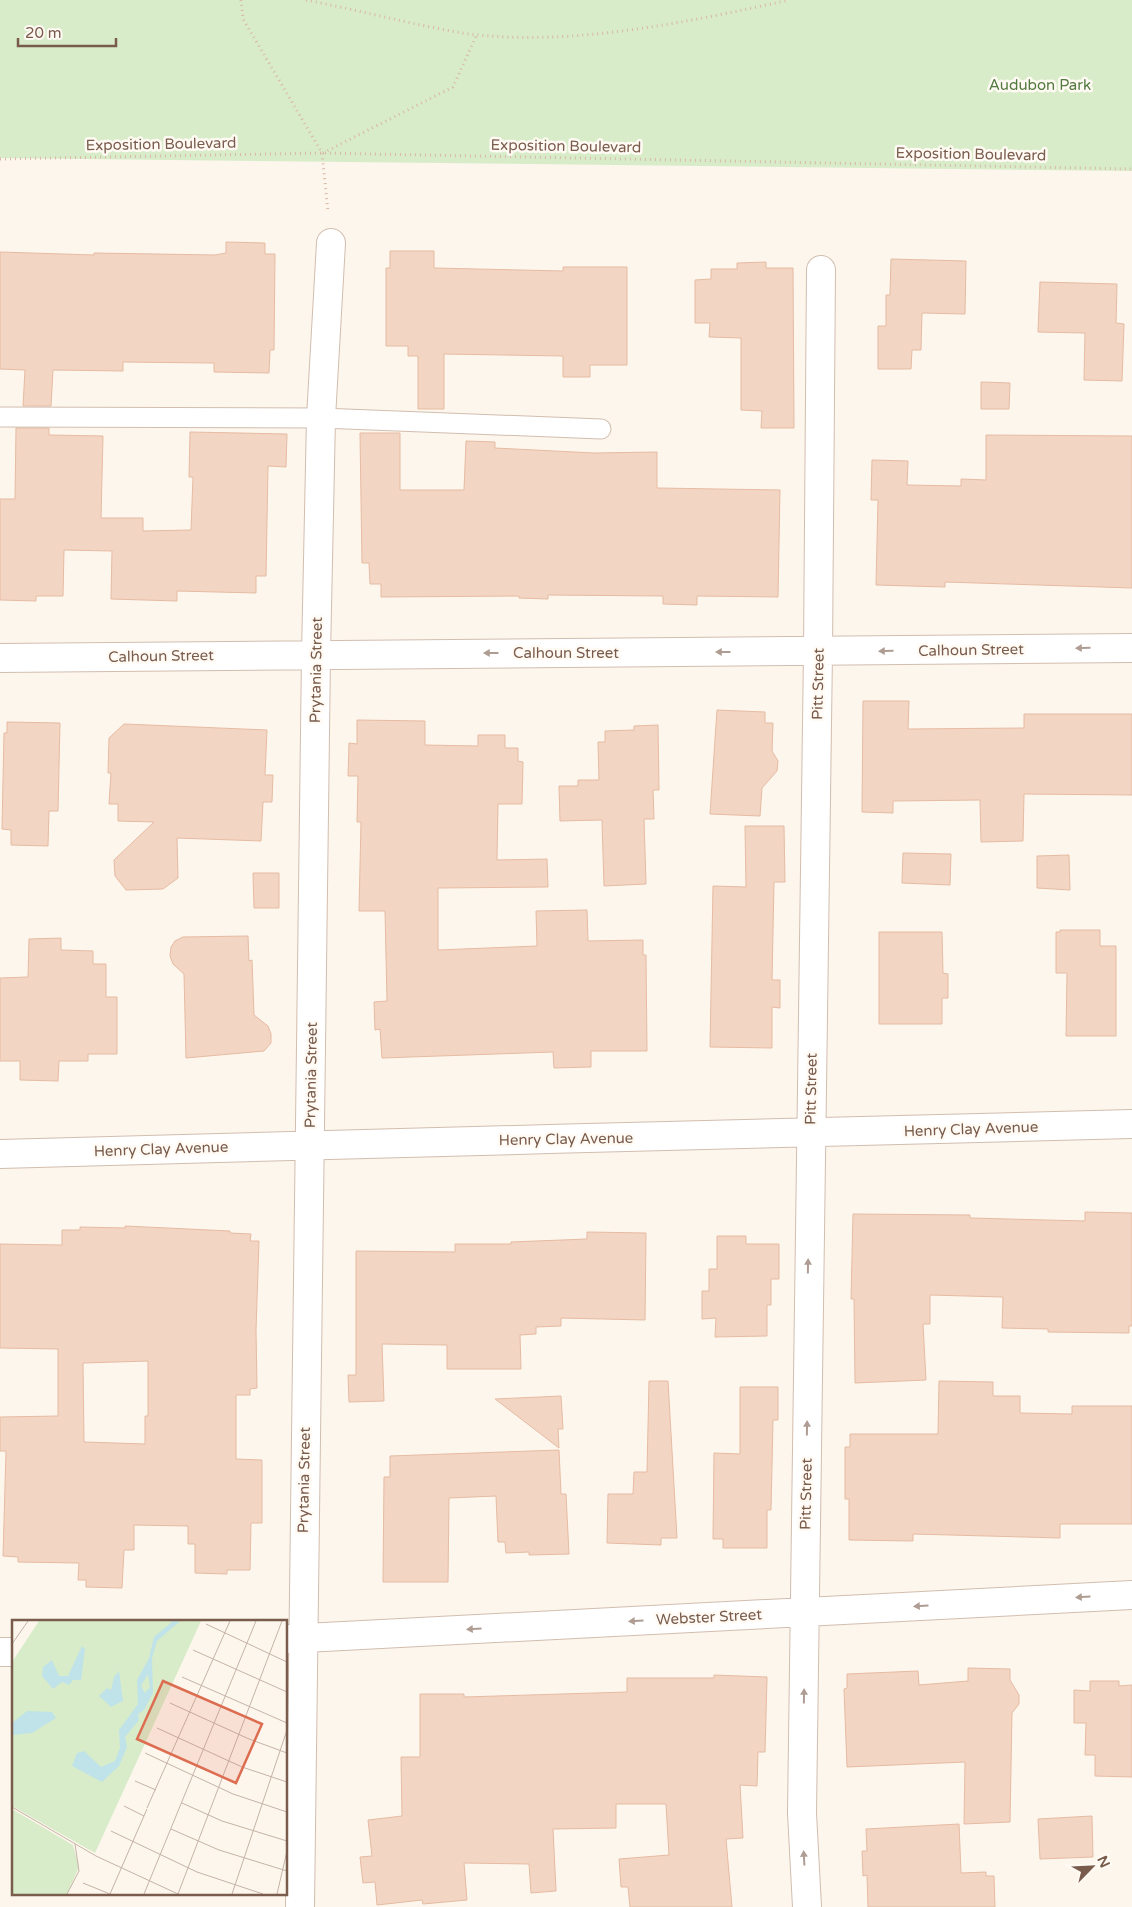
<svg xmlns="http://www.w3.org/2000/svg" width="1132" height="1907" font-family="'Varela Round',sans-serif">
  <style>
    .green { fill: #d8ecc9 }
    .building { fill: #f3d5c3; stroke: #e6bba3; fill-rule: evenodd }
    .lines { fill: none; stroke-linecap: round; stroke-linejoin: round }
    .lane-casing { stroke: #d1beb0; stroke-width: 21 }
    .street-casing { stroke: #d1beb0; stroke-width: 30 }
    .path { stroke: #d9b8a5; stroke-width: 3; stroke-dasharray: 1 4; stroke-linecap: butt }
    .lane { stroke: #fff; stroke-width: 19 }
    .street { stroke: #fff; stroke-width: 28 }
    .oneway { fill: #af9d94 }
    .labels { text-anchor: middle; stroke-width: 5; stroke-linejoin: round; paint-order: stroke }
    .park-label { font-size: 15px; fill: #537a41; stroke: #fffaf3 }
    .street-label { font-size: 15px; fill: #7a5c4d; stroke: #fffaf3 }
    .inset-road { fill: none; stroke: #c5b3a7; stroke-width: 1 }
    .view { fill: #dc6d51; fill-opacity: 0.15; stroke: #dc6d51; stroke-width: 2.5 }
    .inset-edge { fill: none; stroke: #7a5c4d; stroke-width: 2.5 }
  </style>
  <rect width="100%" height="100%" fill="#fdf6ec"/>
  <!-- green -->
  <path class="green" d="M0 0H1132V171L0 158Z"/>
  <!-- building -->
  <path class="building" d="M226 242 265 243V254H275L274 350H270L269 373 214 372V363L123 362V371L53 370 51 406H23L25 370 0 369V252L94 255V253L215 255 226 253Z
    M390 251H434V268L563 271V267H627V365H590V377H563V356L444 354V409H418V356H408V346H386V268H390Z
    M891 259 966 261 965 314 922 313 921 350H912L911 369H878V326H886V295H890Z
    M766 262V268H793L794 428H761L762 411 741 410V338L709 337 710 323H695V280L711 279V269H737V263Z
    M1040 282 1117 284 1116 323 1124 324 1122 381 1084 380 1085 333 1038 332Z
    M981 382 1010 383 1009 409H981Z
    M16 428H49V435L103 436 101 518H143V531L191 530 193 477H189L190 432 287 434 286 467 268 466 266 576H256V593L177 591V601L111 599 112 551 64 550 63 596H36V601L0 600V499H15Z
    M360 433H400V490H464L466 441 495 442V448L594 453 657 452V488L780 490 778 597 697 596V605L663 604V596L548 595V599L519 598V596L381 597V584H370L369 563H362Z
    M986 435 1132 436V588L945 582V587L876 585 878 500H871L872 460 908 461 907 485 961 486V479L986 480Z
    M863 701H909L908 729 1024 728V714H1132V795L1024 794 1023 841 981 842 980 800 893 801V813L862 812Z
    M717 710 765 712V723H773L772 751 778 761 777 771 762 788 760 816 710 814Z
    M357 720 425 721V745L478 746V735H505V748H518V761L523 762 522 804H498L497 860 547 859 548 887 438 888V950L537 946 536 911 587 910 588 941 643 940V955H646L647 1051H591V1067L554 1068 553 1052 382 1058 380 1029 375 1030 374 1002 387 1001 385 911H359L361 822H357L358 776H348L349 743 357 744Z
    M7 722 60 723 58 811H49L48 846 11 845V830L2 829 4 733H7Z
    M124 724 267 730 265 775H273L272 802H263L261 841 177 838 178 878 163 889 126 890 115 876 114 860 154 822 118 821V804H109L111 773H108L109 738Z
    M658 725 659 790H653L654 819H644L646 884 604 886 602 820 560 821 559 786H578V780H599L598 742H605V731L634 730V726Z
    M745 826H784L785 882H774L772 980H780V1008L772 1007V1048L710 1047 713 886 746 887Z
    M903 853 951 854 950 885 902 883Z
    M1069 855 1070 890 1037 888V856Z
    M253 873H279V908H254Z
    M1060 930H1100V946H1116V1036H1066L1067 973H1056V932H1060Z
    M879 932H942L943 973 948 974V998H942V1024H879Z
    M248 936 249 961 252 960 254 1015 268 1026 271 1034V1043L264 1051 186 1058 184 974 173 964 170 956 171 947 175 941 183 937Z
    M61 938V950L93 951V964H106V997H117V1054H88V1061H59L58 1081 20 1080V1061H0V978L28 977 29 939Z
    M1085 1212 1132 1213V1326H1129V1333L1048 1332V1329L1002 1328 1003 1297 930 1295V1324H923L926 1380 855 1383 854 1299H851L853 1214 970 1215V1218L1085 1221Z
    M125 1226 230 1231V1233L251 1234 250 1241H259L256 1330 257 1388 250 1389V1395H236V1459L262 1460V1523H251L250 1570H227V1574L195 1573V1544H188V1526L134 1525V1550H124L122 1588 86 1587V1580H78L79 1563 18 1562V1557L3 1556 6 1451H0V1417L58 1416V1349L0 1348V1244L62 1245V1230H80V1227L125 1228ZM148 1361V1416H145V1444L84 1442 83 1363Z
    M587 1232 646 1233 645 1320 561 1318V1326L536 1327V1334L520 1335 521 1369H447V1345L382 1344 384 1401 349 1402 348 1375H356V1251L455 1252V1244H511V1242L587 1239Z
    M717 1236H746V1244H779V1279H771V1305H767V1336L715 1337 716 1318 702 1319V1291H709V1269H717Z
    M649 1381H668L677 1538H661V1545L607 1543 608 1494H633L634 1472H647Z
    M939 1381 993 1382V1396H1020V1413L1072 1414V1406H1132V1524H1060V1538L913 1534V1541L849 1540V1499H845V1447H850V1434H938Z
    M740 1387H778V1420H773L771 1510H767V1548H723V1539H713L714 1453 740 1454Z
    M561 1396 563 1429H558L559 1448 495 1399Z
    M559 1450 561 1494H566L569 1554 529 1555V1552L506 1553 505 1542H498L496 1496 449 1498 448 1582H383L384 1477H390V1456Z
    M968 1668 1010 1669V1680L1019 1695V1704L1012 1713 1010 1822 964 1824 965 1762 847 1767 844 1689 847 1688V1674L918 1671 919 1685 968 1681Z
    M714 1675 767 1677 765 1752H758L757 1786 740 1785 743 1838 726 1839 732 1907H630L628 1887H621L619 1859 669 1855 666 1804H616V1828L553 1829 556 1891 531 1893 529 1864 464 1863 467 1900 423 1904 422 1900 377 1905 375 1882 363 1883 360 1857 372 1856 368 1820 402 1816 401 1757H420V1694H464V1697L627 1692V1678H714Z
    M1090 1681H1119V1686L1132 1685V1777L1095 1776V1755H1085L1086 1723H1074V1690L1090 1691Z
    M1092 1816 1093 1857 1040 1859 1038 1819Z
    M959 1824 961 1873 986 1872V1876H994L995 1907H868L867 1875 863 1876 862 1851H867L866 1829Z"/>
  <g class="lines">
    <defs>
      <path id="lane" d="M0 417 321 418 601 429"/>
      <path id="street" d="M0 658 1132 648
        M0 1154C377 1142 755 1135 1132 1124
        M286 1639 1132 1595
        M0 1652H14
        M300 1907 316 655 321 418 331 243
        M807 1907 802 1813 818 652 821 270"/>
    </defs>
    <!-- lane casing -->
    <use href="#lane" class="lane-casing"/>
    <!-- street casing -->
    <use href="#street" class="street-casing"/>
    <!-- path -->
    <path class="path" d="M241 0 243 19 322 153 328 212
      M306 0C358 10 410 24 462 33 565 48 689 22 789 0
      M323 153 453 87 477 34
      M0 159 322 153 1132 169"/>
    <!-- lane -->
    <use href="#lane" class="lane"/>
    <!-- street -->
    <use href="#street" class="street"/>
  </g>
  <!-- one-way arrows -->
  <defs><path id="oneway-solid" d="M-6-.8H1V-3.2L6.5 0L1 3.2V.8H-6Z" transform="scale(1.25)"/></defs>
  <g class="oneway">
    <use href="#oneway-solid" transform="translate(1083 648) rotate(179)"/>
    <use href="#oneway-solid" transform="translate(886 651) rotate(179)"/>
    <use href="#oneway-solid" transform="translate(723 652) rotate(180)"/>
    <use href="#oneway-solid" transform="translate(491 653) rotate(180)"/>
    <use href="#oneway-solid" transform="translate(808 1266) rotate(-89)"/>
    <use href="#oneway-solid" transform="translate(807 1428) rotate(-89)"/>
    <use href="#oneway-solid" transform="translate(1083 1597) rotate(177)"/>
    <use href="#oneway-solid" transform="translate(921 1606) rotate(177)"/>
    <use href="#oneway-solid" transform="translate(636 1621) rotate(177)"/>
    <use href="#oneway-solid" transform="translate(474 1629) rotate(177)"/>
    <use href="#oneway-solid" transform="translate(804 1696) rotate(-89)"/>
    <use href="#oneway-solid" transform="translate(804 1858) rotate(-93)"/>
  </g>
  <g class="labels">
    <!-- park labels -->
    <g class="park-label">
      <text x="1040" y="90">Audubon Park</text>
    </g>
    <!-- street labels -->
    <g class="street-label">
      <text transform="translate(161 144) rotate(-1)" y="5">Exposition Boulevard</text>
      <text transform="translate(566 146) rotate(1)" y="5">Exposition Boulevard</text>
      <text transform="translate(971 154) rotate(1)" y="5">Exposition Boulevard</text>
      <text transform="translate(971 650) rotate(-1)" y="5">Calhoun Street</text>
      <text x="566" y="658">Calhoun Street</text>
      <text transform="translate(161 656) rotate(-1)" y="5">Calhoun Street</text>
      <text transform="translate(316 670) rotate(-89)" y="5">Prytania Street</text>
      <text transform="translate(818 684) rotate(-89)" y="5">Pitt Street</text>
      <text transform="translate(311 1075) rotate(-89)" y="5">Prytania Street</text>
      <text transform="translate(811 1089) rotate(-89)" y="5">Pitt Street</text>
      <text transform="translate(971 1129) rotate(-2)" y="5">Henry Clay Avenue</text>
      <text transform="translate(566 1139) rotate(-1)" y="5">Henry Clay Avenue</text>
      <text transform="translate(161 1149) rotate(-2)" y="5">Henry Clay Avenue</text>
      <text transform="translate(304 1480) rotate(-89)" y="5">Prytania Street</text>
      <text transform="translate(806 1494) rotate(-89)" y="5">Pitt Street</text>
      <text transform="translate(709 1617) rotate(-3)" y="5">Webster Street</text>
    </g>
  </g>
  <!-- overview -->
  <g transform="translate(12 1620)">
    <rect width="275" height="275" fill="#fdf6ec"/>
    <path d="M27 1H189L83 233 0 186V42ZM0 189 61 225 67 247 55 274H0Z" fill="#d8ecc9"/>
    <path d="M161 1H168L145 21 140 38 141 73 132 90 126 94 127 100 113 117 115 127 107 146 90 162 60 146 65 133 72 131 89 147 103 141 108 128 107 110 126 84 125 60 137 38 142 17ZM136 54 138 67 133 73 129 66ZM70 26 73 29 69 60H61L57 65 50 62 41 69 30 56 31 47 40 40 47 56H56ZM107 51 111 81 99 87 87 76 95 68 99 70 102 57ZM15 91 40 92 44 98 20 113 0 115V103Z" fill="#bfe3e8" fill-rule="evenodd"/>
    <path class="inset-road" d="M194 4 275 42M0 24 16 1M181 30 275 72M170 57 275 103M158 83 237 119 275 133M145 108 230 147 275 162M133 133 221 174 275 192M123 161 144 170M170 183 210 201 275 221M112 186 132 196M0 187 84 236 166 274 270 1M135 188 218 1M159 209 207 230 275 251M99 211 185 252 251 274M71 263 98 274M55 274 67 251 63 224M98 274 135 189M132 274 244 1M220 274 275 110M265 274 275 231"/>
    <path class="view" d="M151 61 250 104 224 163 125 119Z"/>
    <rect width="275" height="275" class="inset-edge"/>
  </g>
  <!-- north arrow -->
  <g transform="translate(1092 1867) rotate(66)" stroke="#fffaf3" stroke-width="4" paint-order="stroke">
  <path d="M0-4L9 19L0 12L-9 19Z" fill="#7a5c4d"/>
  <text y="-8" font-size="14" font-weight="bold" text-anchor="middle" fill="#7a5c4d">N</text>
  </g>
  <!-- scale -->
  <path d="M18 38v8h98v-8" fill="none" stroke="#7a5c4d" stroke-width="2.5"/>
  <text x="25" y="38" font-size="15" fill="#7a5c4d" stroke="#fffaf3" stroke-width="4" paint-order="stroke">20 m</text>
</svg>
